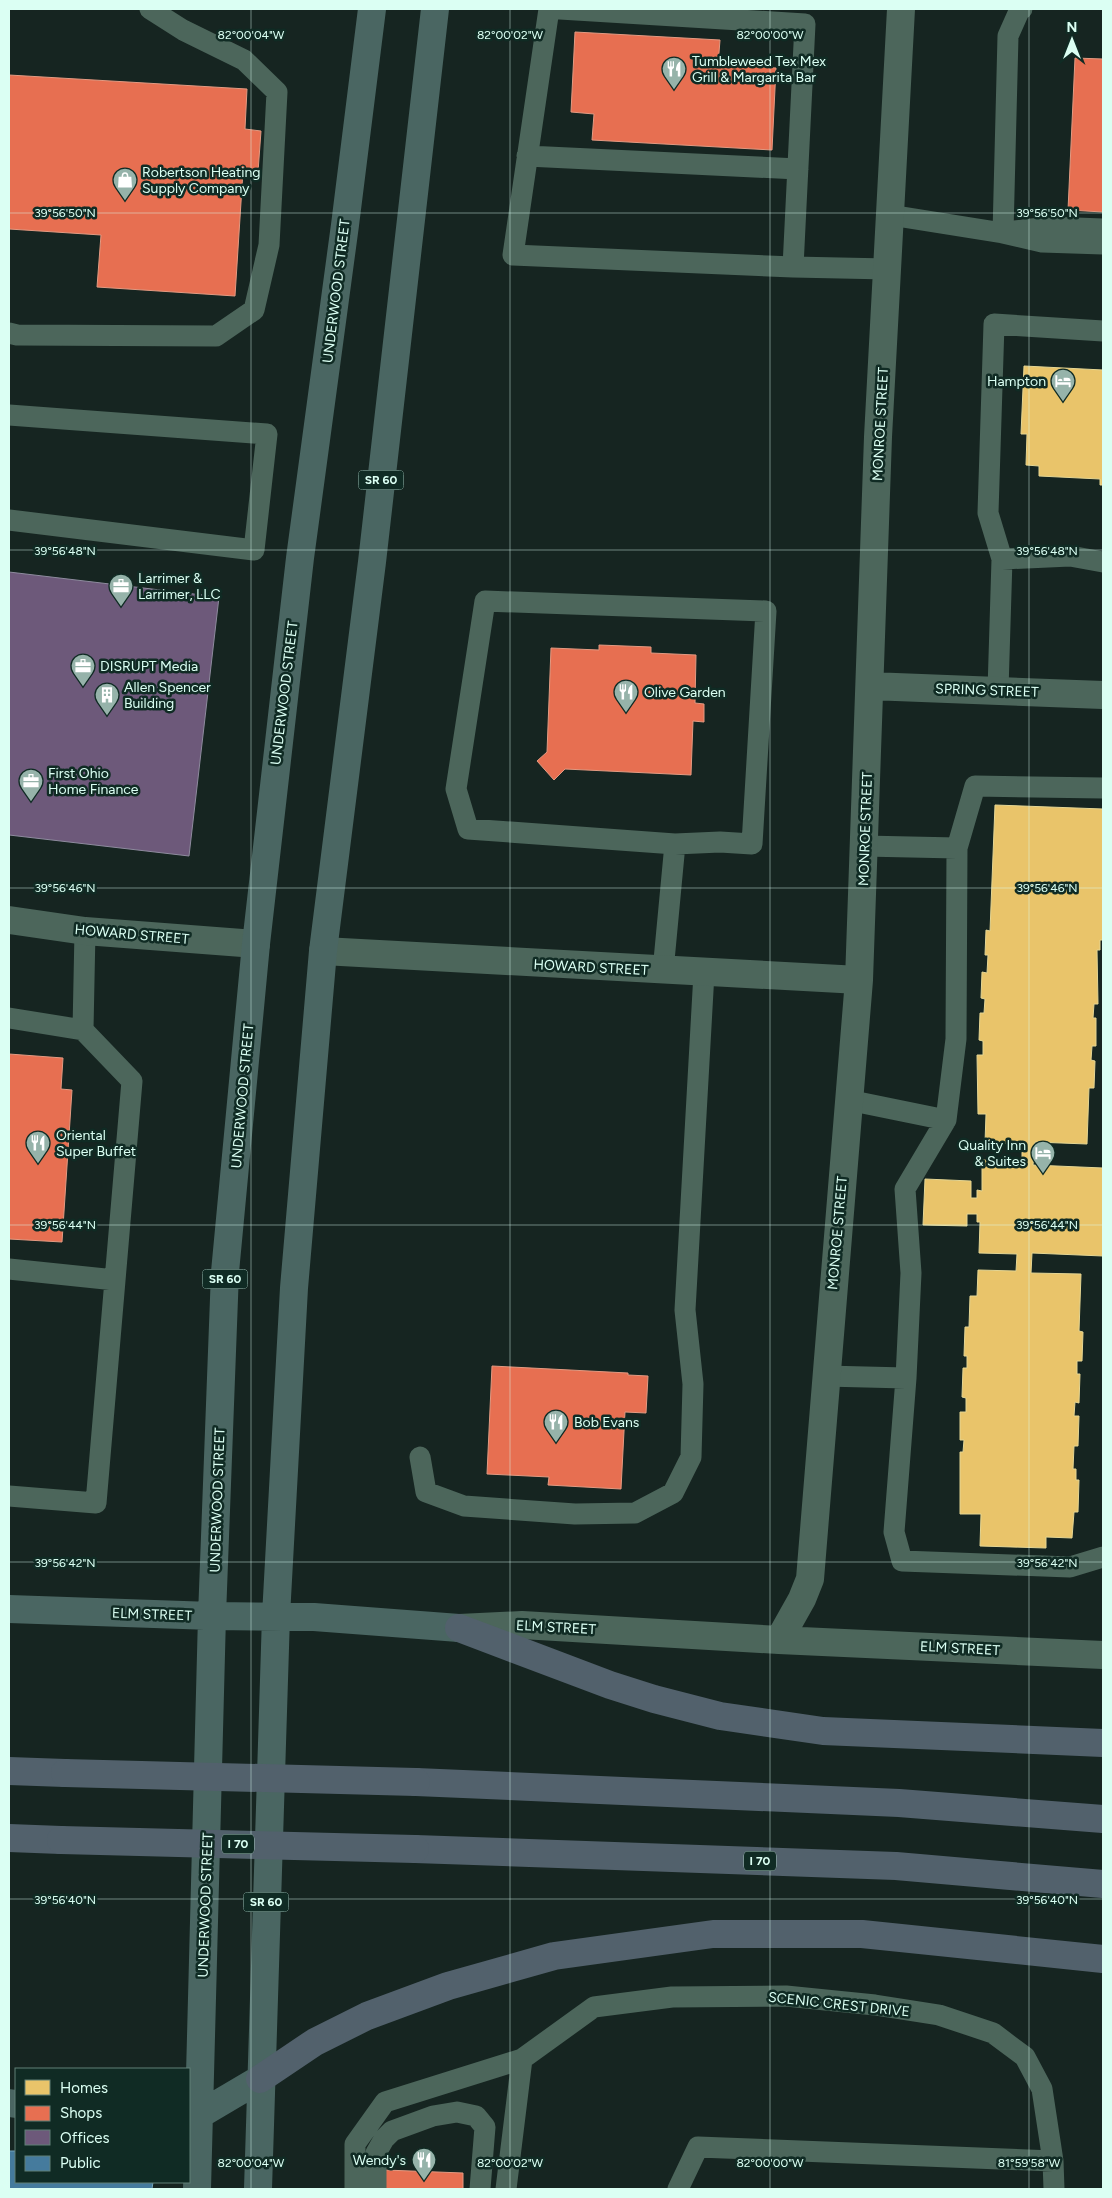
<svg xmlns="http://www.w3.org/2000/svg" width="1112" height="2198" font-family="Figtree,sans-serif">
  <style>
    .homes { fill: #e9c46a; stroke: #e5d693 }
    .shops { fill: #e76f51; stroke: #e39a82 }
    .offices { fill: #6d597a; stroke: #8e8b9e }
    .public { fill: #457b9d; stroke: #72a3b7 }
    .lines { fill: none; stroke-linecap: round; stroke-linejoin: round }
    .service { stroke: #4c665b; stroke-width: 21 }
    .minor { stroke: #4c665b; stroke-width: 28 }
    .primary { stroke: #4a6662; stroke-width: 28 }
    .motorway { stroke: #52616c; stroke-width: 28 }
    .motorway-bridge { stroke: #52616c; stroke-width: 28 }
    .ticks { fill: none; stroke: #dbfff3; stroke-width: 1; stroke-opacity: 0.45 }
    .labels { text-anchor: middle; stroke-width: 5; stroke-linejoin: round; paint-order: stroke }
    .shield { fill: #102b24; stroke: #9ebfb5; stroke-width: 1 }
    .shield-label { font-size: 12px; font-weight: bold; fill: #dbfff3 }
    .poi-label { font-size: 14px; fill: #dbfff3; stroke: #102b24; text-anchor: start }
    .street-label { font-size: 14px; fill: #dbfff3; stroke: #102b24 }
    .ticks-label { font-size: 12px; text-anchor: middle; fill: #dbfff3; stroke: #102b24; stroke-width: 5; stroke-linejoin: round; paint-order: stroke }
  </style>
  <rect width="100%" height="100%" fill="#162521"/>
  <!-- homes -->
  <path class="homes" d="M1024 366 1103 370V485H1100V479L1039 476V466L1026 465 1027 434H1021Z
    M995 805 1103 809V940H1100V950H1097L1098 1004H1094L1093 1018H1096V1046H1092L1091 1060 1095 1061 1094 1088H1089L1087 1144 1035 1142 1033 1165 1103 1168V1256L1032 1253 1031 1273 1081 1274 1079 1331 1083 1332 1082 1361H1077V1374H1080L1079 1403 1075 1402 1074 1416H1079L1078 1446H1074L1073 1469H1076V1480H1079L1078 1512H1074L1072 1538 1046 1537V1548L980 1546 981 1514H960V1452H963L964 1440H960V1412H966V1398L962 1397 963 1368H967V1356H964L965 1327H969L970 1296H977L978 1270 1016 1271 1017 1254 979 1253 980 1222H977V1214H967V1226L923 1225 925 1179 971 1181V1198H977V1190L982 1191V1160L1022 1161V1144L985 1143 986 1114H978L977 1055H983V1041L979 1040 980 1013H984L985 999 981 998 982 972 987 973 988 955H985L986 930 990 931Z"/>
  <!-- shops -->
  <path class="shops" d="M575 32 720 40 718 65 776 68 772 150 592 140 594 114 571 112Z
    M1075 58 1103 59V212L1068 210Z
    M9 75 247 89 245 129 261 131 258 172 243 171 235 296 97 287 101 235 9 229Z
    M599 645 651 647V653L696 655 695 703 704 704V722L693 721 691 775 565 769 554 780 537 761 547 752 551 648 599 650Z
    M9 1054 63 1058 61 1089 72 1090 62 1242 9 1239Z
    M492 1366 628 1373V1375L648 1376 646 1413 625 1412 621 1489 548 1485 549 1477 487 1474Z
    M385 2170 463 2173V2189H384Z"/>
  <!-- offices -->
  <path class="offices" d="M9 572 219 597 189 856 9 835Z"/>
  <!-- public -->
  <path class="public" d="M9 2151H16V2182H153L152 2189H9Z"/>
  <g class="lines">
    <!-- service -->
    <path class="service" d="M549 9 513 255 793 267 888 269
      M560 9 805 24 793 267
      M527 156 798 169
      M890 215 1003 233 1042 242 1103 244
      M1015 231 1049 227 1103 229
      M1003 233 1008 36 1020 9H1022
      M9 333 17 335 216 336 254 310 269 245 277 92 244 60 183 30 150 9
      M9 415 267 434 254 550 9 520
      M1002 559 1070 556 1103 562
      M485 601 766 611 752 844 720 842 675 844 468 829 456 789Z
      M998 690 1002 559 988 513 994 324 1103 331
      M864 846 957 848 956 1039 946 1120 905 1189 911 1273 906 1378 894 1532 902 1561 1070 1567 1103 1557
      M957 848 975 786 1103 788
      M663 971 675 844
      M9 1018 83 1030
      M848 1100 946 1120
      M9 1269 115 1280
      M825 1376 906 1378
      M420 1457 426 1492 464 1506 575 1514 635 1513 673 1493 691 1457 693 1384 685 1310 704 973
      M9 1496 96 1503 132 1081 83 1030 85 931
      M355 2189V2144L385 2102 522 2059 594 2007 672 1997 786 1996 875 2005 939 2015 993 2033 1025 2057 1042 2089 1053 2161 1054 2189
      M376 2189V2153L384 2139 392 2131 433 2116 457 2112 476 2116 485 2127 480 2189
      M506 2189 522 2059
      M678 2189 698 2147 1053 2161"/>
    <!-- minor -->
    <path class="minor" d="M870 686 1103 695
      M9 920 85 931 256 944
      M323 951 859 980
      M459 1628 522 1625 779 1640 1103 1655
      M779 1640 802 1599 810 1579 859 980 878 437 901 9"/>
    <!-- primary -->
    <path class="primary" d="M9 1609 212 1616 314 1617 459 1628
      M9 2103 16 2104
      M189 2114 199 2115 260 2079
      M197 2189 212 1616 225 1272 256 944 300 558 345 225 372 9
      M258 2189 276 1616 294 1288 323 951 372 562 435 9"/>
    <!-- motorway -->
    <path class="motorway" d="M459 1628 610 1685 654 1699 720 1716 823 1731 1103 1743
      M9 1771 65 1773
      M416 1782 899 1803 1103 1819
      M9 1838 61 1840
      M415 1849 896 1866 1103 1884
      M260 2079 315 2042 367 2016 448 1986 554 1956 713 1934H862L1103 1959"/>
    <!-- motorway-bridge -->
    <path class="motorway-bridge" d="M65 1773 416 1782
      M61 1840 415 1849"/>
  </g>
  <!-- ticks -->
  <path class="ticks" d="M251 9V2189M510 9V2189M770 9V2189M1029 9V2189M9 213H1103M9 550H1103M9 888H1103M9 1225H1103M9 1562H1103M9 1899H1103"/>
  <!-- icons -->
  <defs>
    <symbol id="restaurant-pin" viewBox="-11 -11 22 30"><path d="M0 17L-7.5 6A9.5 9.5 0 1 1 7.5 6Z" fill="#96b3aa" stroke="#102b24"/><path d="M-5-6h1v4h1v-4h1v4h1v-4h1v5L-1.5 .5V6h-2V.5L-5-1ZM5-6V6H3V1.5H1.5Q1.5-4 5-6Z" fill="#fff"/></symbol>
    <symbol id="shop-pin" viewBox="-11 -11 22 30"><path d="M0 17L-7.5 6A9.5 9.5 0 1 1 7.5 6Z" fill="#96b3aa" stroke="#102b24"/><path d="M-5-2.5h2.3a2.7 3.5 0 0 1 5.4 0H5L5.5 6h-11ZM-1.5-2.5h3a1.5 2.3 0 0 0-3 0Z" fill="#fff"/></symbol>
    <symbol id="hotel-pin" viewBox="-11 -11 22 30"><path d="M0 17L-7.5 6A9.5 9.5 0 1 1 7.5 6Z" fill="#96b3aa" stroke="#102b24"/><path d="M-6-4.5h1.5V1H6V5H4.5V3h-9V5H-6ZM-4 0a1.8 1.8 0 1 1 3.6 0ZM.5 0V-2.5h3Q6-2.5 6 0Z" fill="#fff"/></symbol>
    <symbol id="office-pin" viewBox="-11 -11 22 30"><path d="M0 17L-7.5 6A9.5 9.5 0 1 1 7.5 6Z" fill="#96b3aa" stroke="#102b24"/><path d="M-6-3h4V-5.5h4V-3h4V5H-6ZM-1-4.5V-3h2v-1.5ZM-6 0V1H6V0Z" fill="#fff"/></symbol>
    <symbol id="building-pin" viewBox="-11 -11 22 30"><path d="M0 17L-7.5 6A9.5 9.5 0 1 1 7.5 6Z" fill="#96b3aa" stroke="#102b24"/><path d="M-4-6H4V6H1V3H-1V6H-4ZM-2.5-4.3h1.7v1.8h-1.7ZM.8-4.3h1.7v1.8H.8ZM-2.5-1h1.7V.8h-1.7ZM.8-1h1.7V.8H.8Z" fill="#fff"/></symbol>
  </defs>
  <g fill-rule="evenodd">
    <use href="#restaurant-pin" x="660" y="55" width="28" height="38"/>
    <use href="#shop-pin" x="111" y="166" width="28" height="38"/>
    <use href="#hotel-pin" x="1049" y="367" width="28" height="38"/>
    <use href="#office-pin" x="107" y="572" width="28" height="38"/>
    <use href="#office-pin" x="69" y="652" width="28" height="38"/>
    <use href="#restaurant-pin" x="612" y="678" width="28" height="38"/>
    <use href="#building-pin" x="93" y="681" width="28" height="38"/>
    <use href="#office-pin" x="17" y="767" width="28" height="38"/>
    <use href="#restaurant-pin" x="24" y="1129" width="28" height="38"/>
    <use href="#hotel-pin" x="1029" y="1139" width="28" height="38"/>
    <use href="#restaurant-pin" x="542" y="1408" width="28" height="38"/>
    <use href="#restaurant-pin" x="410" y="2146" width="28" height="38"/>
  </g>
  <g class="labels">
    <!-- shield labels -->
    <g class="shield">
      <rect x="358.5" y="470.5" width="45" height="19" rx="4"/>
      <rect x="202.5" y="1269.5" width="45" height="19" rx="4"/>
      <rect x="222" y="1834.5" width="32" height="19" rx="4"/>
      <rect x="744" y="1851.5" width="32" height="19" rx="4"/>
      <rect x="243.5" y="1892.5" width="45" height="19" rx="4"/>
    </g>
    <g class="shield-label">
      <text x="381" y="484">SR 60</text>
      <text x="225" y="1283">SR 60</text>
      <text x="238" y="1848">I 70</text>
      <text x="760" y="1865">I 70</text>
      <text x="266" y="1906">SR 60</text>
    </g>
    <!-- poi labels -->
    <g class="poi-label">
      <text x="692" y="66">Tumbleweed Tex Mex<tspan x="692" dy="16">Grill &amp; Margarita Bar</tspan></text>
      <text x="142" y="177">Robertson Heating<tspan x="142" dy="16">Supply Company</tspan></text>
      <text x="1046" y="386" text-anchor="end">Hampton</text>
      <text x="138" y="583">Larrimer &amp;<tspan x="138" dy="16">Larrimer, LLC</tspan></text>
      <text x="100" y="671">DISRUPT Media</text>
      <text x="124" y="692">Allen Spencer<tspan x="124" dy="16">Building</tspan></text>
      <text x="644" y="697">Olive Garden</text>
      <text x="48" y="778">First Ohio<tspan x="48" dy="16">Home Finance</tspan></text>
      <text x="56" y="1140">Oriental<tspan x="56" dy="16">Super Buffet</tspan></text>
      <text x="1026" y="1150" text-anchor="end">Quality Inn<tspan x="1026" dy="16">&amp; Suites</tspan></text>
      <text x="574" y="1427">Bob Evans</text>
      <text x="406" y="2165" text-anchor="end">Wendy's</text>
    </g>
    <!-- street labels -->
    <g class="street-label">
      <text transform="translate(336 291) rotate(-83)" y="5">UNDERWOOD STREET</text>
      <text transform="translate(880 424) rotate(-87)" y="5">MONROE STREET</text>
      <text transform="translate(987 690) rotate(2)" y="5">SPRING STREET</text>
      <text transform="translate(284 693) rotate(-83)" y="5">UNDERWOOD STREET</text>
      <text transform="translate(865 829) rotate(-88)" y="5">MONROE STREET</text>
      <text transform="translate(132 934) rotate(5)" y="5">HOWARD STREET</text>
      <text transform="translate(591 967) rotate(3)" y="5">HOWARD STREET</text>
      <text transform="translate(242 1096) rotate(-85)" y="5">UNDERWOOD STREET</text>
      <text transform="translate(837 1233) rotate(-85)" y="5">MONROE STREET</text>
      <text transform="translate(217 1500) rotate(-88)" y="5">UNDERWOOD STREET</text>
      <text transform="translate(152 1614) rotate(2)" y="5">ELM STREET</text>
      <text transform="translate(556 1627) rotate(3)" y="5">ELM STREET</text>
      <text transform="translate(960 1648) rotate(3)" y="5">ELM STREET</text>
      <text transform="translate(205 1905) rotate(-88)" y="5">UNDERWOOD STREET</text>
      <text transform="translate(839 2004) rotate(6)" y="5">SCENIC CREST DRIVE</text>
    </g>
  </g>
  <g class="ticks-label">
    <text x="251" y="39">82°00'04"W</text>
    <text x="510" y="39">82°00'02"W</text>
    <text x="770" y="39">82°00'00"W</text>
    <text x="65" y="217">39°56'50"N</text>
    <text x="1047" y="217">39°56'50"N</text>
    <text x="65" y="555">39°56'48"N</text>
    <text x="1047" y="555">39°56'48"N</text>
    <text x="65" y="892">39°56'46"N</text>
    <text x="1047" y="892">39°56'46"N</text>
    <text x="65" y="1229">39°56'44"N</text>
    <text x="1047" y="1229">39°56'44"N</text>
    <text x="65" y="1567">39°56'42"N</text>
    <text x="1047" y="1567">39°56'42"N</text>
    <text x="65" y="1904">39°56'40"N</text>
    <text x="1047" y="1904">39°56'40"N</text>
    <text x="251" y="2167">82°00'04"W</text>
    <text x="510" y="2167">82°00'02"W</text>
    <text x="770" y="2167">82°00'00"W</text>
    <text x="1029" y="2167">81°59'58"W</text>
  </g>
  <!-- border -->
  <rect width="1112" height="2198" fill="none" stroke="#dbfff3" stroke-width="20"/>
  <!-- legend -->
  <rect x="15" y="2068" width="175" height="115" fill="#102b24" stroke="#618077"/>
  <rect x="25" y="2080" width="25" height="15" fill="#e9c46a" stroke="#618077"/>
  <text x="60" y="2093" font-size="15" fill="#dbfff3">Homes</text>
  <rect x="25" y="2106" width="25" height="15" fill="#e76f51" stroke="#618077"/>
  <text x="60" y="2118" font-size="15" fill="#dbfff3">Shops</text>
  <rect x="25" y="2130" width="25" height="15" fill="#6d597a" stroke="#618077"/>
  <text x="60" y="2143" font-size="15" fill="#dbfff3">Offices</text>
  <rect x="25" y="2156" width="25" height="15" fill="#457b9d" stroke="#618077"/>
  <text x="60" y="2168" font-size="15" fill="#dbfff3">Public</text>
  <!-- north arrow -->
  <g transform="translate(1072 40)" stroke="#102b24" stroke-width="4" paint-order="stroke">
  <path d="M0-4L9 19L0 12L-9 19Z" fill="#dbfff3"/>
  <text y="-8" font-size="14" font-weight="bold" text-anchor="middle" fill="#dbfff3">N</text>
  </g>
</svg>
